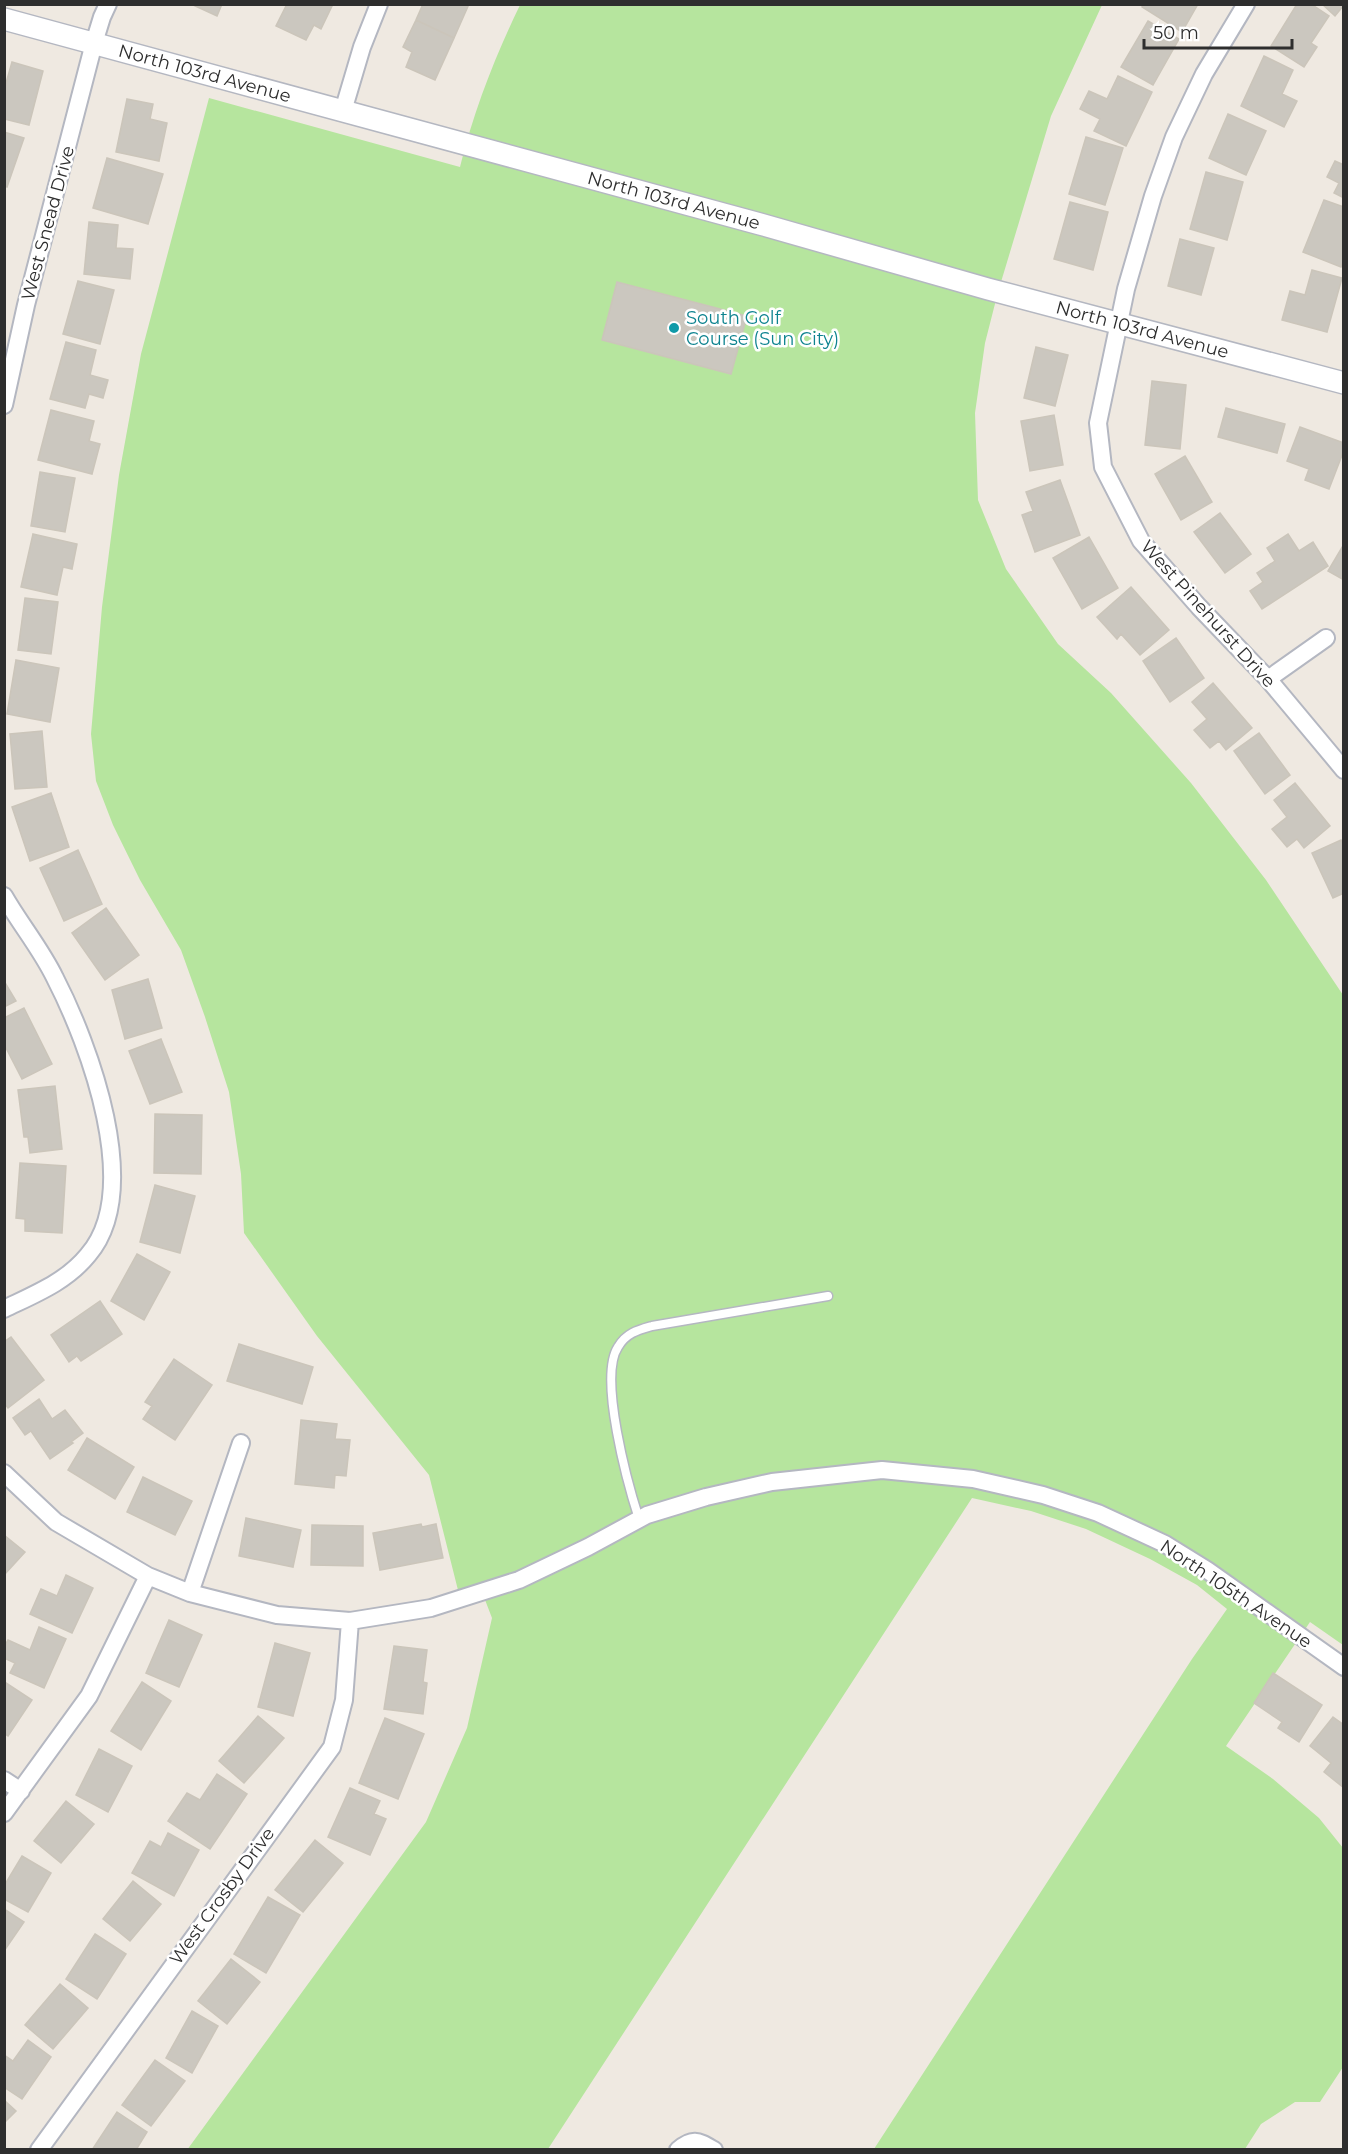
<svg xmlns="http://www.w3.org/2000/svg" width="1348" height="2154" font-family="Montserrat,sans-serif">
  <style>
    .green { fill: #b6e59e }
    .building { fill: #cbc7bf; stroke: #cbc5ba; stroke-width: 1.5 }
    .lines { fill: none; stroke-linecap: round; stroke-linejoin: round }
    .service-casing { stroke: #b4b7c1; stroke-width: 11 }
    .minor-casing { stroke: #b4b7c1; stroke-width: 20 }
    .tertiary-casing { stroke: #b4b7c1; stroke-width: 24 }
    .service { stroke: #fff; stroke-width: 8 }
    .minor { stroke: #fff; stroke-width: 16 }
    .tertiary { stroke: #fff; stroke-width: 21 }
    .culture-dot { fill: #0f9aa8; stroke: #fff; stroke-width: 2 }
    .labels { text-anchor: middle; stroke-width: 5; stroke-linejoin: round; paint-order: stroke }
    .street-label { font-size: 18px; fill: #2e2e2e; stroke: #fff }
    .culture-label { font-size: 18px; fill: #0d838f; stroke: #fff; text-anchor: start }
  </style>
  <rect width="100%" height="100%" fill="#efe9e1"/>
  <!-- green -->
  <path class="green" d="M520 5H1102L1051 116 998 292 985 343 975 413 978 500 1006 569 1058 644 1111 693 1191 783 1266 880 1343 995V1645L1310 1622 1226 1746 1273 1779 1319 1818 1343 1848V2067L1320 2102H1295L1261 2124 1245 2149H874L1192 1659 1227 1609 1197 1585 1150 1559 1086 1529 1031 1511 972 1498 548 2149 187 2150 426 1822 467 1728 492 1618 482 1592 460 1598 429 1475 317 1336 244 1233 241 1174 229 1092 205 1017 181 950 140 880 113 825 96 781 91 734 102 607 119 475 141 354 209 98 460 167C474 110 495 57 520 5Z"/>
  <!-- building -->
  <path class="building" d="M191 4H222L217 16Z
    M287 4H333L321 29 314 25 306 40 276 26Z
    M423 4H469L454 38 416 20Z
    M1143 4H1198L1182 32 1142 7Z
    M1297 4H1311L1329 16 1311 43 1317 47 1304 67 1271 46Z
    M1322 4H1344V5L1335 16Z
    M416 20 454 38 435 80 406 67 412 52 403 47Z
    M1148 21 1179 39 1153 85 1121 67Z
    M1264 56 1293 70 1282 94 1297 101 1284 127 1241 106Z
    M12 62 43 71 29 125 4 119V90Z
    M1118 76 1152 92 1126 146 1094 131 1100 119 1080 109 1089 91 1107 99Z
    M127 99 153 104 150 119 167 123 159 161 116 152Z
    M1228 114 1266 131 1246 175 1209 158Z
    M4 132 24 138 7 187 4 186Z
    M1086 137 1123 148 1105 205 1069 194Z
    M107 158 163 174 148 224 93 208Z
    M1335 161 1344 165V198L1334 193 1339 183 1327 177Z
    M1206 172 1243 182 1227 240 1190 229Z
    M1324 200 1344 207V260L1341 267 1303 252Z
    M1070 202 1108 212 1093 270 1054 259Z
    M89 222 118 225 116 248 133 249 130 279 84 274Z
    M1180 239 1214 248 1201 295 1168 286Z
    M1312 270 1342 278 1327 332 1282 320 1290 291 1305 295Z
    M78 281 114 290 100 344 63 334Z
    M617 282 747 316 731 374 602 340Z
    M66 342 96 350 90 375 108 380 103 398 89 394 85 408 50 399Z
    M1036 347 1068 355 1055 406 1024 398Z
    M1152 381 1186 385 1180 449 1145 445Z
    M1226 408 1285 424 1277 453 1218 437Z
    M51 410 94 421 89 441 100 444 92 474 38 460Z
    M1054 415 1063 465 1030 471 1021 421Z
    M1300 427 1344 443V450L1329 489 1305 480 1309 469 1287 461Z
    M1185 456 1212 502 1181 520 1155 474Z
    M40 472 75 478 65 532 31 526Z
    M1060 480 1080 535 1035 552 1022 515 1033 511 1026 492Z
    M1220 513 1251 554 1225 573 1194 532Z
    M33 534 77 544 72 569 63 567 57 595 21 587Z
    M1288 534 1299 551 1313 542 1328 566 1262 609 1250 591 1263 582 1257 573 1275 561 1267 548Z
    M1089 537 1118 588 1082 609 1053 558Z
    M1344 544V580L1328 571Z
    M1131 587 1169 630 1140 655 1121 634 1117 639 1097 617Z
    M25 598 58 602 51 654 18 650Z
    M1176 638 1204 678 1170 702 1143 661Z
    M16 660 59 668 50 722 7 714Z
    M1213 683 1252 728 1226 750 1219 741 1210 748 1194 730 1207 719 1192 702Z
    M42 731 47 787 15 789 10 734Z
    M1259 733 1290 775 1265 794 1234 751Z
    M1295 783 1330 826 1304 848 1297 839 1287 847 1272 829 1287 817 1274 800Z
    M51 793 69 847 30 861 12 807Z
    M1341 840 1344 846V893L1333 898 1312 853Z
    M78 850 102 904 64 921 40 868Z
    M106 908 139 955 105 980 72 933Z
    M148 979 162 1028 125 1039 112 990Z
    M4 981 16 1001 4 1007Z
    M24 1008 52 1064 22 1079 4 1044V1018Z
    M161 1039 182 1092 150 1104 129 1051Z
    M55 1086 62 1149 30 1153 28 1137H24L18 1090Z
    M155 1114 202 1115 201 1174 154 1173Z
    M20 1163 66 1166 62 1233 25 1231V1219L16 1218Z
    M155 1185 195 1196 180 1253 140 1242Z
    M137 1254 170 1272 144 1320 111 1301Z
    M100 1301 122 1334 81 1361 77 1356 69 1362 51 1335Z
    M11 1337 44 1380 8 1408 4 1403V1342Z
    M239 1344 313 1367 302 1404 227 1381Z
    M174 1359 212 1385 175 1440 143 1419 152 1406 145 1402Z
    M39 1399 52 1419 65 1410 83 1433 71 1442 73 1443 50 1459 31 1431 25 1435 13 1418Z
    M301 1420 337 1424 335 1439 350 1440 346 1476 335 1475 334 1488 295 1484Z
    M87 1438 134 1467 115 1499 68 1470Z
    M143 1477 192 1501 175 1535 127 1512Z
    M246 1518 301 1530 293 1567 239 1556Z
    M421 1524 422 1527 436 1524 443 1558 380 1570 373 1533Z
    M312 1525 363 1526V1566L311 1565Z
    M4 1535 25 1552 4 1575Z
    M66 1575 93 1588 72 1633 30 1614 41 1589 57 1596Z
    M169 1620 202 1635 179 1687 146 1673Z
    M39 1627 66 1639 44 1688 10 1673 15 1663 4 1658V1647L8 1640 30 1650Z
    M275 1643 310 1653 293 1716 258 1707Z
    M394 1646 427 1650 423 1682 427 1683 423 1714 384 1709Z
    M1273 1673 1322 1705 1299 1742 1278 1728 1282 1722 1254 1703Z
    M142 1682 171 1701 141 1750 111 1731Z
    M6 1683 32 1700 8 1736 4 1733V1685Z
    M258 1716 284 1738 244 1783 219 1761Z
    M1333 1717 1344 1725V1788L1324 1772 1331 1763 1310 1746Z
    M385 1718 424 1734 398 1799 359 1783Z
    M99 1749 132 1766 108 1812 76 1795Z
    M217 1774 247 1794 210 1849 168 1821 187 1793 200 1800Z
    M350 1788 380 1801 374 1814 386 1819 370 1855 328 1837Z
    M66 1801 94 1824 61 1863 34 1841Z
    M168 1833 199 1850 174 1896 132 1873 150 1841 161 1847Z
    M315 1840 343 1863 303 1912 275 1890Z
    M22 1856 51 1873 28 1912 4 1899V1886Z
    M133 1881 161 1904 130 1941 103 1919Z
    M268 1897 300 1915 266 1973 234 1954Z
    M4 1909 24 1922 4 1951Z
    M95 1934 126 1954 97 1999 66 1979Z
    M231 1959 260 1982 227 2024 198 2001Z
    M60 1984 88 2008 53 2049 25 2025Z
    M192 2011 218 2026 192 2073 166 2058Z
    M28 2040 51 2057 22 2099 4 2087V2055L13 2061Z
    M155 2060 185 2081 151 2126 122 2105Z
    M4 2100 16 2111 4 2123Z
    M117 2112 147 2132 136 2150H92Z"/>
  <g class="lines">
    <defs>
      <path id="service" d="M639 1519C628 1485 598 1377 618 1347 626 1333 638 1330 652 1326L828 1296"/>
      <path id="minor" d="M1246 4 1204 74 1174 137 1153 196 1126 289 1098 423 1103 467 1141 541 1199 607 1268 679 1344 770
        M343 111 362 47 379 4
        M4 405 26 305 94 43 102 17 108 4
        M1268 679 1326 638
        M4 896C20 924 41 949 55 978 89 1044 144 1190 88 1255 66 1282 35 1294 4 1309
        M4 1473 56 1522 148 1576 190 1593 277 1615 350 1621 431 1608 519 1580 588 1547 647 1515 706 1497 772 1482 882 1470 973 1479 1043 1495 1098 1513 1165 1544 1207 1570 1344 1667
        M190 1593 241 1443
        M4 1780 21 1791
        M4 1813 89 1696 148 1576
        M39 2150 332 1747 344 1700 350 1621
        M678 2150C693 2137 698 2141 714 2150"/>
      <g id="tertiary">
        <path id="s1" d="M4 19 760 224 988 289 1344 383"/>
      </g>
    </defs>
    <!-- service casing -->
    <use href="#service" class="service-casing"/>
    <!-- minor casing -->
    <use href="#minor" class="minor-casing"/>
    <!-- tertiary casing -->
    <use href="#tertiary" class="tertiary-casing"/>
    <!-- service -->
    <use href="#service" class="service"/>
    <!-- minor -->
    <use href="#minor" class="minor"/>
    <!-- tertiary -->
    <use href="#tertiary" class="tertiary"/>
  </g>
  <!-- markers -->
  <circle class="culture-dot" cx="674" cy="328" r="6"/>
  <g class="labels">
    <!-- street labels -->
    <g class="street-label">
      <text dy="6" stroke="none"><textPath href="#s1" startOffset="208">North 103rd Avenue</textPath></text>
      <text dy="6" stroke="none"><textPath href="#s1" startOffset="694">North 103rd Avenue</textPath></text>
      <text transform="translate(48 223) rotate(-75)" y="6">West Snead Drive</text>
      <text dy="6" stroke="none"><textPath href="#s1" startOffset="1180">North 103rd Avenue</textPath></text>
      <text transform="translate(1208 614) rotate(48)" y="6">West Pinehurst Drive</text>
      <text transform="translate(1236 1594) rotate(34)" y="6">North 105th Avenue</text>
      <text transform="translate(222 1896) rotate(-54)" y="6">West Crosby Drive</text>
    </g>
    <!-- culture labels -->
    <g class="culture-label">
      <text x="686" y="324">South Golf<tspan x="686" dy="21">Course (Sun City)</tspan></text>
    </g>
  </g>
  <!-- border -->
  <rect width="1348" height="2154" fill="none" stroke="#2e2e2e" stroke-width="12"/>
  <!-- scale -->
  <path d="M1144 39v9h148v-9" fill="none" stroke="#2e2e2e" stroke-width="3"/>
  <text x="1153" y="39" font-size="18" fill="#2e2e2e" stroke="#ffffff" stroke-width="4.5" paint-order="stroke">50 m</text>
</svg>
